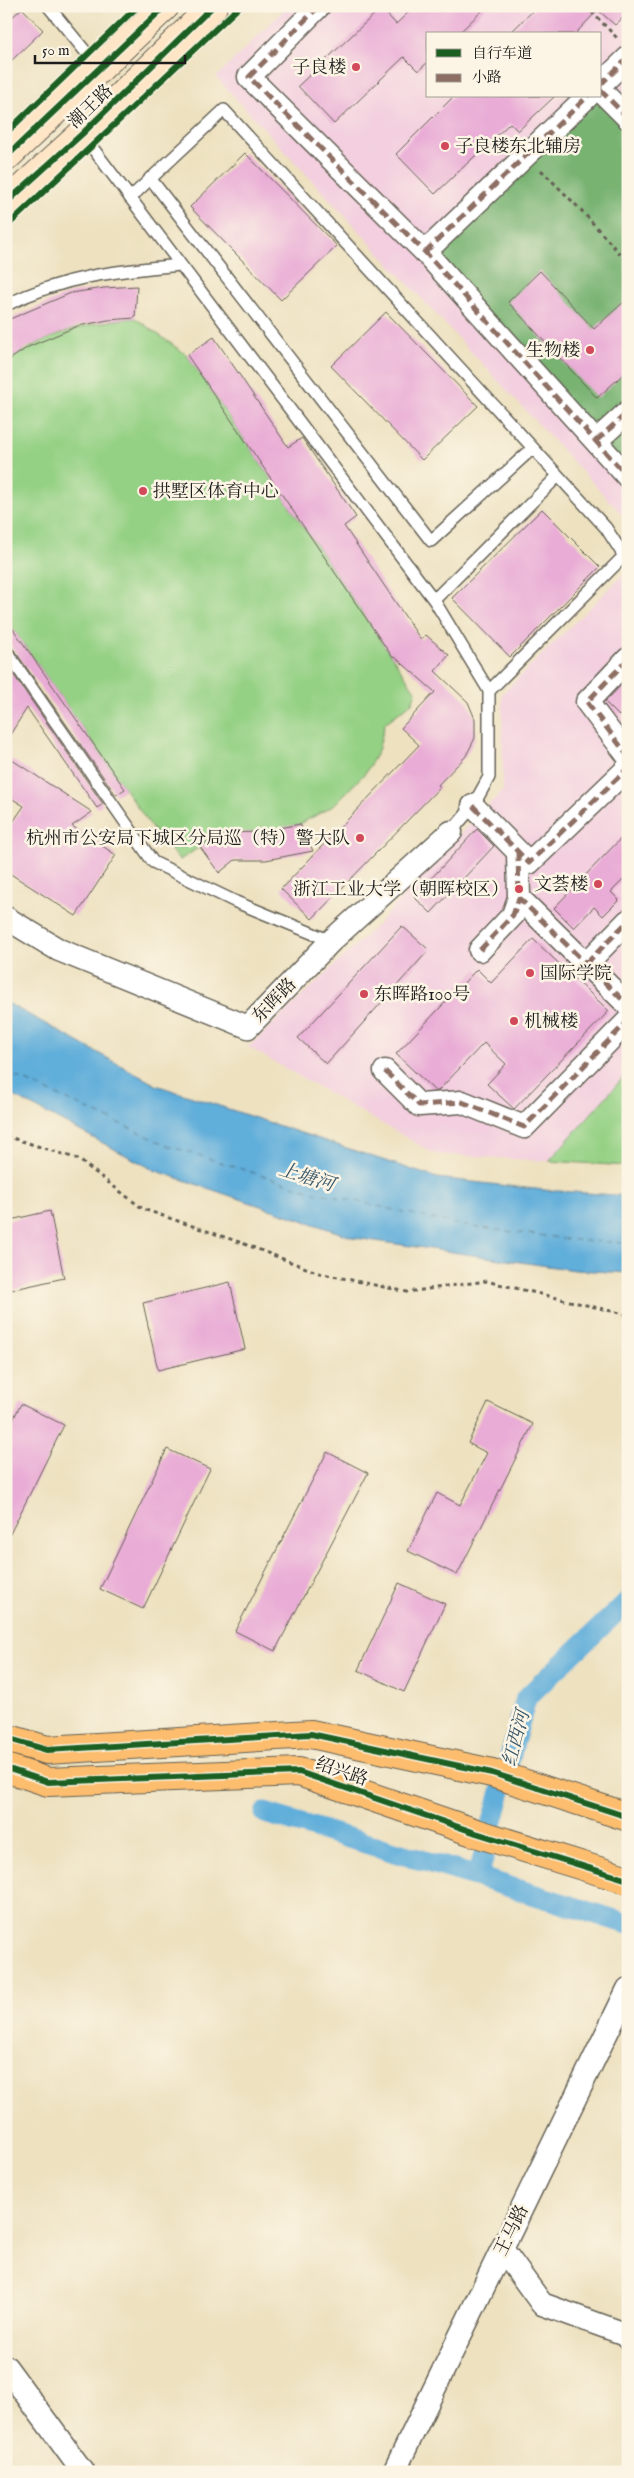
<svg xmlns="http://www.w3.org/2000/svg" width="634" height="2478" font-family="'IM FELL English','Noto Serif SC',serif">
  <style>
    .built { fill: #f3cfdf; fill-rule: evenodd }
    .green { fill: #95d185; stroke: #587650 }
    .forest { fill: #78b372; stroke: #4a6847 }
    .water { fill: #60aeda; stroke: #3e657b }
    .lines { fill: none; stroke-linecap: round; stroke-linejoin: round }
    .canal { stroke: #60aeda; stroke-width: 21 }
    .ferry { stroke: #375668; stroke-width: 1; stroke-dasharray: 6 5; stroke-linecap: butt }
    .building { fill: #e9acd6 }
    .lane-casing { stroke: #656155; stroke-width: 14 }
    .street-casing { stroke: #656155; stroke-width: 25 }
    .secondary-casing { stroke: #656155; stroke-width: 30 }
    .primary-casing { stroke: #656155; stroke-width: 30 }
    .path { stroke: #656155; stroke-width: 3; stroke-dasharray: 4 4; stroke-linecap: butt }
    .lane { stroke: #fff; stroke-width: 11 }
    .street { stroke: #fff; stroke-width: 22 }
    .secondary { stroke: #fee5c5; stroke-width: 28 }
    .primary { stroke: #fcbd6e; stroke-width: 28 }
    .quiet { stroke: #8d6e63; stroke-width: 5; stroke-dasharray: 10 5; stroke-linecap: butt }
    .cycleway-casing { stroke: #fcf5e5; stroke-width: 9 }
    .cycleway { stroke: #1b5e20; stroke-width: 6 }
    .poi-dot { fill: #d1495b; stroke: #fcf5e5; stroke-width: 2 }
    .labels { text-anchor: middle; stroke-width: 5; stroke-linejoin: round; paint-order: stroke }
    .poi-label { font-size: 18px; fill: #1c1c1c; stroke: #fcf5e5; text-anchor: end }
    .street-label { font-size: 18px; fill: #1c1c1c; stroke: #fcf5e5 }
    .water-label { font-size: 19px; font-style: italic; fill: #375668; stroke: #fcf5e5 }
  </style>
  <rect width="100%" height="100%" fill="#fcf5e5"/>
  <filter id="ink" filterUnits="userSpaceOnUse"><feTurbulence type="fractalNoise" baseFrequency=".02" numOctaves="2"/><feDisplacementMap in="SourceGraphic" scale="10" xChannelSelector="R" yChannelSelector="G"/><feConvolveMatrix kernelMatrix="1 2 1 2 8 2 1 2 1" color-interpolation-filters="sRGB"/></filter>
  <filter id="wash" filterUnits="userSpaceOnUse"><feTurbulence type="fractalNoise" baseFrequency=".0096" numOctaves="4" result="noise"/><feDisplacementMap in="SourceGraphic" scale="20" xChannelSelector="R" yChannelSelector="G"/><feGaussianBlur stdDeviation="1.12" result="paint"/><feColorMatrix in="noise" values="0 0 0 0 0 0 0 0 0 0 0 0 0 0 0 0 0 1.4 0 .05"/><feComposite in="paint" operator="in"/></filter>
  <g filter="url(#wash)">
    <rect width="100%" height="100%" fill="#ede1c0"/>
    <!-- built -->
    <path class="built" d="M288 6H628V521L216 77ZM428 34H600V96H428Z
      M628 570V1166L435 1154 248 1047 377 925 442 853 503 790 502 694Z"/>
    <!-- green -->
    <path class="green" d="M135 318 187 355 416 692 412 703 385 723 378 751 366 772 333 806 300 824 279 830 240 834 221 833 180 860 157 835 6 619V362C46 335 87 322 135 318Z
      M628 1072V1166L549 1161Z"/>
    <!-- forest -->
    <path class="forest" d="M588 96 628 118V477L425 252Z"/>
    <!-- water -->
    <path class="water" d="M6 1002 156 1085 437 1178 544 1190 628 1196V1273L575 1270 355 1238 154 1170 6 1092Z"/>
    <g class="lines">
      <!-- canal -->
      <path class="canal" d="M628 1601 526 1698 478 1877 628 1924
        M265 1813 478 1877"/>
      <!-- ferry -->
      <path class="ferry" d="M6 1072 169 1146 315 1192 465 1226 584 1241 628 1243"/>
    </g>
    <g id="blocks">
      <!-- building -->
      <path class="building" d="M415 6H487L458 34H428V62L418 71 404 57 334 124 298 86 381 8 396 24Z
        M538 6H628V13L615 25 598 10 575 34H509Z
        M22 8 43 30 6 66V23Z
        M454 96H555L518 131 510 123 435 194 396 154Z
        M245 153 337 246 281 300 190 207Z
        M540 271 594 329 628 298V370L597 398 508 302Z
        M137 286 135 318 108 320 78 326 28 347 6 362V322L10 319 71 293 104 288Z
        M386 312 478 406 422 460 331 366Z
        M214 337 288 447 302 438 356 517 344 526 421 640 426 635 449 655 435 671 468 702 475 719V738L466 756 438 785 440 787 312 919 281 889 419 745 401 728 435 692 395 657 393 658 187 355Z
        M542 509 600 567 510 657 452 598Z
        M6 619 125 789 116 795 12 647 6 644Z
        M6 664 103 804 97 808 27 708 6 741Z
        M628 678V706L619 716 605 702Z
        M6 756 92 812 72 826 116 855 76 916 6 871V832L24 806 6 795Z
        M300 824 313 851 266 860H235L219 873 200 847 221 833 260 832Z
        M477 829 494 846 431 913 414 897Z
        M628 831V875L611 892 619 900 603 916 594 907 574 928 554 908Z
        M402 926 429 950 326 1064 298 1038Z
        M533 939 609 1011 514 1109 487 1084 506 1064 484 1043 438 1091H435L396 1054 477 969 491 983Z
        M50 1211 64 1278 6 1291V1221Z
        M230 1282 245 1349 158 1370 143 1303Z
        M488 1402 533 1424 457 1575 408 1551 437 1493 460 1505 487 1453 468 1443Z
        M21 1404 64 1425 6 1542V1433Z
        M167 1449 210 1469 143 1609 100 1589Z
        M327 1452 368 1473 275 1651 235 1631Z
        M399 1583 445 1604 404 1692 358 1670Z"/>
    </g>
  </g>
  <g filter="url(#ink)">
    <use href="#blocks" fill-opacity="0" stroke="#656155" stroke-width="1"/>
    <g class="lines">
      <defs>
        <path id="lane" d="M48 6 99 68
          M82 134 434 600 489 691V777L473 806 451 832
          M150 178 431 541 533 448
          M130 198 224 110 606 528 624 556 489 691
          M6 305C65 276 115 271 180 265
          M434 600 558 476
          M6 651 153 862 236 902 331 941"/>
        <path id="street" d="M319 6 249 77 425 252 628 477
          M600 85 628 58
          M600 90 628 118
          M425 252 588 96
          M596 441 628 412
          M628 659 587 702 628 756
          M473 806 529 863 628 768
          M518 852 519 898 628 1005
          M6 918 59 950 248 1027 331 941 451 832
          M480 950 513 915 519 898
          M586 964 628 921
          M385 1071 419 1105 462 1102 524 1127 628 1021
          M502 2249 542 2304 625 2334 628 2338
          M6 2367 83 2472
          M394 2472 628 1989"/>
        <path id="secondary" d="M6 157 165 6
          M6 203 82 134 213 6"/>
        <path id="primary" d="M6 1738 47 1750 311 1734 492 1773 628 1817
          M6 1768 48 1782 299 1772 476 1833 628 1880"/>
      </defs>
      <!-- lane casing -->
      <use href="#lane" class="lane-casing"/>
      <!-- street casing -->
      <use href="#street" class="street-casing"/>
      <!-- secondary casing -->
      <use href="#secondary" class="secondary-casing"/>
      <!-- primary casing -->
      <use href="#primary" class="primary-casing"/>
      <!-- path -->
      <path class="path" d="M586 6 619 40
        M541 170 581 210 628 263
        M6 1136 78 1159 143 1209 242 1243 319 1273 407 1292 486 1281 628 1315"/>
      <!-- lane -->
      <use href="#lane" class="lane"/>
      <!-- street -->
      <use href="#street" class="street"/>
      <!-- secondary -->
      <use href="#secondary" class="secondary"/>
      <!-- primary -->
      <use href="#primary" class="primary"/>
      <!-- quiet -->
      <path class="quiet" d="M319 6 249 77 425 252 628 477
        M600 85 628 58
        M600 90 628 118
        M425 252 588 96
        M596 441 628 412
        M628 659 587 702 628 756
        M473 806 529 863 628 768
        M518 852 519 898 628 1005
        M480 950 513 915 519 898
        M586 964 628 921
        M385 1071 419 1105 462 1102 524 1127 628 1021"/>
      <defs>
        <path id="cycleway" d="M6 133 138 6
          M6 157 165 6
          M6 203 82 134 213 6
          M6 227 240 6
          M6 1738 47 1750 311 1734 492 1773 628 1817
          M6 1768 48 1782 299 1772 476 1833 628 1880"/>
      </defs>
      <!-- cycleway casing -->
      <use href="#cycleway" class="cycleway-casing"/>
      <!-- cycleway -->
      <use href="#cycleway" class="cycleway"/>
    </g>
  </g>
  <!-- markers -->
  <g class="poi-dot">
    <circle cx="356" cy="67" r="5"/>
    <circle cx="445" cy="146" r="5"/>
    <circle cx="590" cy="350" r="5"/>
    <circle cx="143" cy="491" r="5"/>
    <circle cx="360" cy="838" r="5"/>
    <circle cx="598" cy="884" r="5"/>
    <circle cx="519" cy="889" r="5"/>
    <circle cx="530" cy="973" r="5"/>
    <circle cx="364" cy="994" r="5"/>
    <circle cx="514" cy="1021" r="5"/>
  </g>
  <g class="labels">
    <!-- poi labels -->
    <g class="poi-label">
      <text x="346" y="73">子良楼</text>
      <text x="455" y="152" text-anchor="start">子良楼东北辅房</text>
      <text x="580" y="356">生物楼</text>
      <text x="153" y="497" text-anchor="start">拱墅区体育中心</text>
      <text x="350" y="844">杭州市公安局下城区分局巡（特）警大队</text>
      <text x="588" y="890">文荟楼</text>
      <text x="509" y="895">浙江工业大学（朝晖校区）</text>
      <text x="540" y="979" text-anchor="start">国际学院</text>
      <text x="374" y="1000" text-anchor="start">东晖路100号</text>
      <text x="524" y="1027" text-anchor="start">机械楼</text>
    </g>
    <!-- street labels -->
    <g class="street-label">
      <text transform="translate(90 106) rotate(-44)" y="6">潮王路</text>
      <text transform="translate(274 1000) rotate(-46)" y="6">东晖路</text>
      <text transform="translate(342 1771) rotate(19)" y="6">绍兴路</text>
      <text transform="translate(511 2230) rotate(-64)" y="6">王马路</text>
    </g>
    <!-- water labels -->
    <g class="water-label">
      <text transform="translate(307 1176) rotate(17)" y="7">上塘河</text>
      <text transform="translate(515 1738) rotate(-75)" y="7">红西河</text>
    </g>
  </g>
  <!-- margin -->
  <rect width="634" height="2478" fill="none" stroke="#fcf5e5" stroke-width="25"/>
  <!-- legend -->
  <rect x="426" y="32" width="175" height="65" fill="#fcf5e5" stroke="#a29e95"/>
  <rect x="436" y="49" width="25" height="8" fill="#1b5e20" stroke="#a29e95"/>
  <text x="472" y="58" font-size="15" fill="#1c1c1c">自行车道</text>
  <rect x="436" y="74" width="25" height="8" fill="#8d6e63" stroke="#a29e95"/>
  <text x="472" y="82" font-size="15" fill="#1c1c1c">小路</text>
  <!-- scale -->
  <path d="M35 55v8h150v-8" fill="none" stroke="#1c1c1c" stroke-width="2.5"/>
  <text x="42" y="55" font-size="15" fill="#1c1c1c" stroke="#fcf5e5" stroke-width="4" paint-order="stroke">50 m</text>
</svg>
